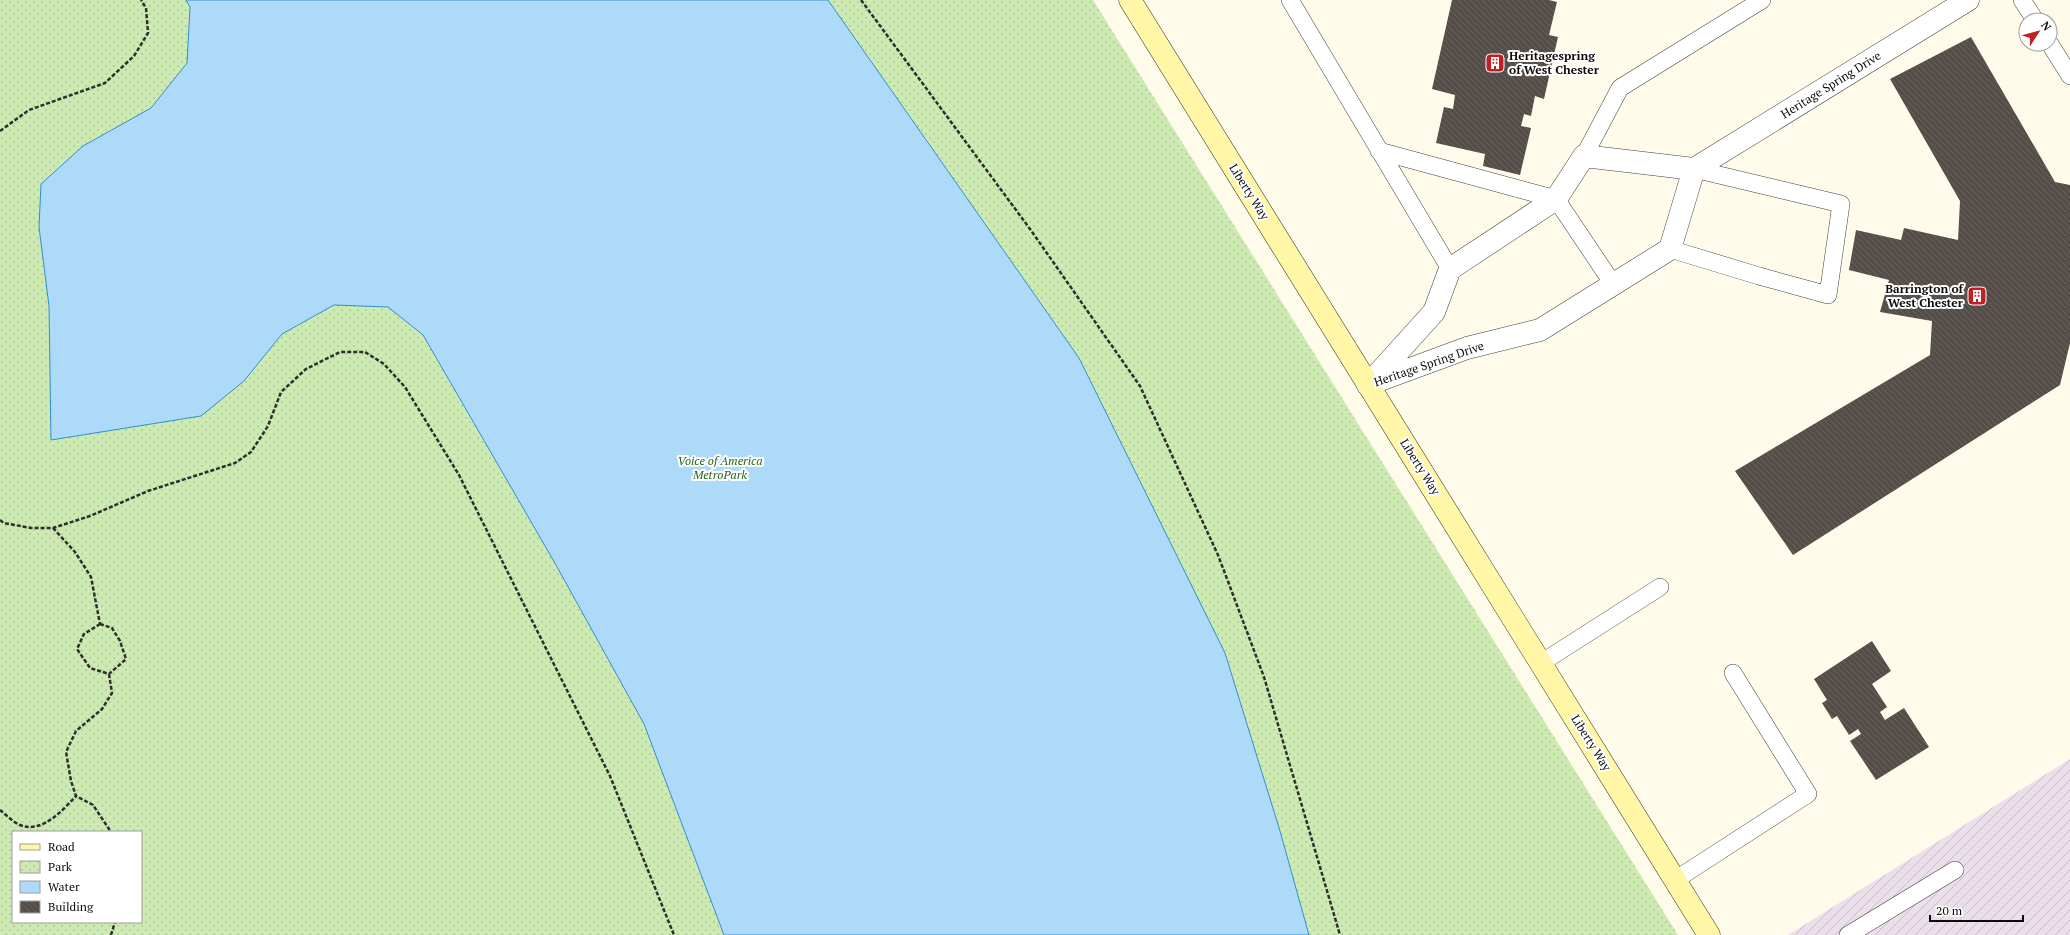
<svg xmlns="http://www.w3.org/2000/svg" width="2070" height="935" font-family="'PT Serif',serif">
  <style>
    .industrial { fill: url(#industrial-furrows) }
    .park { fill: url(#park-dots); fill-rule: evenodd }
    .water { fill: #addaf8; stroke: #318ed2 }
    .building { fill: url(#building-back-hatch) }
    .lines { fill: none; stroke-linecap: round; stroke-linejoin: round }
    .service-casing { stroke: #3f3f3f; stroke-width: 18 }
    .minor-casing { stroke: #3f3f3f; stroke-width: 23 }
    .secondary-casing { stroke: #2e2e2e; stroke-width: 23 }
    .path { stroke: #2e2e2e; stroke-width: 2.5; stroke-dasharray: 4 2; stroke-linecap: butt }
    .service { stroke: #fff; stroke-width: 17 }
    .minor { stroke: #fff; stroke-width: 22 }
    .secondary { stroke: #fff7a5; stroke-width: 22 }
    .labels { text-anchor: middle; stroke-width: 4; stroke-linejoin: round; paint-order: stroke }
    .poi-label { font-size: 12px; font-weight: bold; fill: #0c0c0c; stroke: #fff; text-anchor: start }
    .street-label { font-size: 12px; fill: #0c0c0c; stroke: #fff }
    .park-label { font-size: 12px; font-style: italic; fill: #28651a; stroke: #fff }
  </style>
  <defs>
    <pattern id="industrial-furrows" width="10" height="10" patternUnits="userSpaceOnUse"><rect width="10" height="10" fill="#eadfeb"/><path d="M-1 1l2-2M0 10L10 0M9 11l2-2" fill="none" stroke="#c8bec8"/></pattern>
    <pattern id="park-dots" width="8" height="8" patternUnits="userSpaceOnUse"><rect width="8" height="8" fill="#ceeab3"/><path d="M2 2h.1M6 6h.1" fill="none" stroke="#b0c899" stroke-width="1.8" stroke-linecap="round"/></pattern>
    <pattern id="building-back-hatch" width="6" height="6" patternUnits="userSpaceOnUse"><rect width="6" height="6" fill="#554d48"/><path d="M-1 5l2 2M0 0l6 6M5-1l2 2" fill="none" stroke="#68625e"/></pattern>
  </defs>
  <rect width="100%" height="100%" fill="#fffbea"/>
  <!-- industrial -->
  <path class="industrial" d="M2070 759V935H1788Z"/>
  <!-- park -->
  <path class="park" d="M0 0H1093L1678 935H0ZM13 832H141V922H13Z"/>
  <!-- water -->
  <path class="water" d="M186 0H828L1079 358 1225 653 1280 831 1309 935H724L644 724 556 565 423 335 388 307 334 305 282 334 244 381 201 416 51 440 49 306 39 227 41 184 83 146 151 108 187 63 190 7Z"/>
  <!-- building -->
  <path class="building" d="M1452 0H1549L1557 2 1549 35 1558 37 1544 99 1535 96 1531 116 1524 114 1521 126 1531 128 1520 175 1483 166 1485 154 1436 143 1444 107 1453 109 1455 95 1432 89Z
    M1971 37 2055 182 2070 185V343L2060 385 1793 555 1735 471 1930 355 1932 321 1880 312 1889 280 1849 270 1856 230 1901 240 1904 228 1958 240 1960 201 1890 79Z
    M1872 641 1891 671 1872 684 1887 707 1880 712 1885 720 1904 708 1929 747 1876 780 1850 741 1861 734 1858 729 1849 735 1837 716 1832 719 1822 703 1827 700 1814 679Z"/>
  <g class="lines">
    <defs>
      <path id="service" d="M1290 0 1450 269
        M2022 0 2035 20
        M2050 44 2070 76
        M1379 151 1556 199 1613 284
        M1584 156 1620 88 1762 0
        M1670 249 1759 276 1828 295 1841 204 1694 169
        M1541 663 1660 587
        M1675 880 1808 794 1733 673
        M1848 935 1955 870"/>
      <path id="minor" d="M1372 383 1467 348 1540 330 1670 249 1694 169
        M1368 385 1434 312 1450 269 1556 199 1584 156 1694 169 1968 0"/>
      <path id="secondary" d="M1130 0 1709 935"/>
    </defs>
    <!-- service casing -->
    <use href="#service" class="service-casing"/>
    <!-- minor casing -->
    <use href="#minor" class="minor-casing"/>
    <!-- secondary casing -->
    <use href="#secondary" class="secondary-casing"/>
    <!-- path -->
    <path class="path" d="M861 0 1030 229 1140 386 1218 555 1264 677 1340 935
      M0 131 29 110 105 83 134 56 148 33 146 8 141 0
      M0 520 4 523 31 528H53L90 516 148 491 235 463 251 452 268 426 281 392 306 369 340 352H365L384 364 405 387 459 475 610 776 674 935
      M53 528 75 552 91 577 100 624
      M100 624 112 628 120 641 126 659 109 674 90 668 77 649 84 634Z
      M109 674 112 693 102 709 76 731 66 752 71 781 76 796 93 805 111 832
      M0 810C6 815 13 822 20 825 42 834 63 810 76 796
      M111 935 115 922"/>
    <!-- service -->
    <use href="#service" class="service"/>
    <!-- minor -->
    <use href="#minor" class="minor"/>
    <!-- secondary -->
    <use href="#secondary" class="secondary"/>
  </g>
  <!-- icons -->
  <defs>
    <symbol id="building-square" viewBox="-11 -11 22 22"><rect x="-9" y="-9" width="18" height="18" rx="4" fill="#c11f23" stroke="#fff"/><path d="M-4-6H4V6H1V3H-1V6H-4ZM-2.5-4.3h1.7v1.8h-1.7ZM.8-4.3h1.7v1.8H.8ZM-2.5-1h1.7V.8h-1.7ZM.8-1h1.7V.8H.8Z" fill="#fff"/></symbol>
  </defs>
  <g fill-rule="evenodd">
    <use href="#building-square" x="1484" y="52" width="22" height="22"/>
    <use href="#building-square" x="1966" y="285" width="22" height="22"/>
  </g>
  <g class="labels">
    <!-- poi labels -->
    <g class="poi-label">
      <text x="1509" y="60">Heritagespring<tspan x="1509" dy="14">of West Chester</tspan></text>
      <text x="1963" y="293" text-anchor="end">Barrington of<tspan x="1963" dy="14">West Chester</tspan></text>
    </g>
    <!-- street labels -->
    <g class="street-label">
      <text transform="translate(1831 85) rotate(-32)" y="4">Heritage Spring Drive</text>
      <text transform="translate(1249 192) rotate(58)" y="4">Liberty Way</text>
      <text transform="translate(1429 364) rotate(-19)" y="4">Heritage Spring Drive</text>
      <text transform="translate(1420 467) rotate(58)" y="4">Liberty Way</text>
      <text transform="translate(1591 743) rotate(58)" y="4">Liberty Way</text>
    </g>
    <!-- park labels -->
    <g class="park-label">
      <text x="720" y="465">Voice of America<tspan x="720" dy="14">MetroPark</tspan></text>
    </g>
  </g>
  <!-- legend -->
  <rect x="12" y="831" width="130" height="92" fill="#ffffff" stroke="#9e9e9e"/>
  <rect x="20" y="844" width="20" height="6" fill="#fff7a5" stroke="#9e9e9e"/>
  <text x="48" y="851" font-size="12" fill="#0c0c0c">Road</text>
  <rect x="20" y="861" width="20" height="12" fill="url(#park-dots)" stroke="#9e9e9e"/>
  <text x="48" y="871" font-size="12" fill="#0c0c0c">Park</text>
  <rect x="20" y="881" width="20" height="12" fill="#addaf8" stroke="#9e9e9e"/>
  <text x="48" y="891" font-size="12" fill="#0c0c0c">Water</text>
  <rect x="20" y="901" width="20" height="12" fill="url(#building-back-hatch)" stroke="#9e9e9e"/>
  <text x="48" y="911" font-size="12" fill="#0c0c0c">Building</text>
  <!-- north arrow -->
  <g transform="translate(2038 32) rotate(54)"><circle r="19" fill="#ffffff" stroke="#9e9e9e"/>
  <path d="M0-3L7 15L0 10L-7 15Z" fill="#c11f23"/>
  <text y="-6" font-size="11" font-weight="bold" text-anchor="middle" fill="#0c0c0c">N</text>
  </g>
  <!-- scale -->
  <path d="M1930 915v6h93v-6" fill="none" stroke="#0c0c0c" stroke-width="2"/>
  <text x="1936" y="915" font-size="12" fill="#0c0c0c" stroke="#ffffff" stroke-width="3" paint-order="stroke">20 m</text>
</svg>
